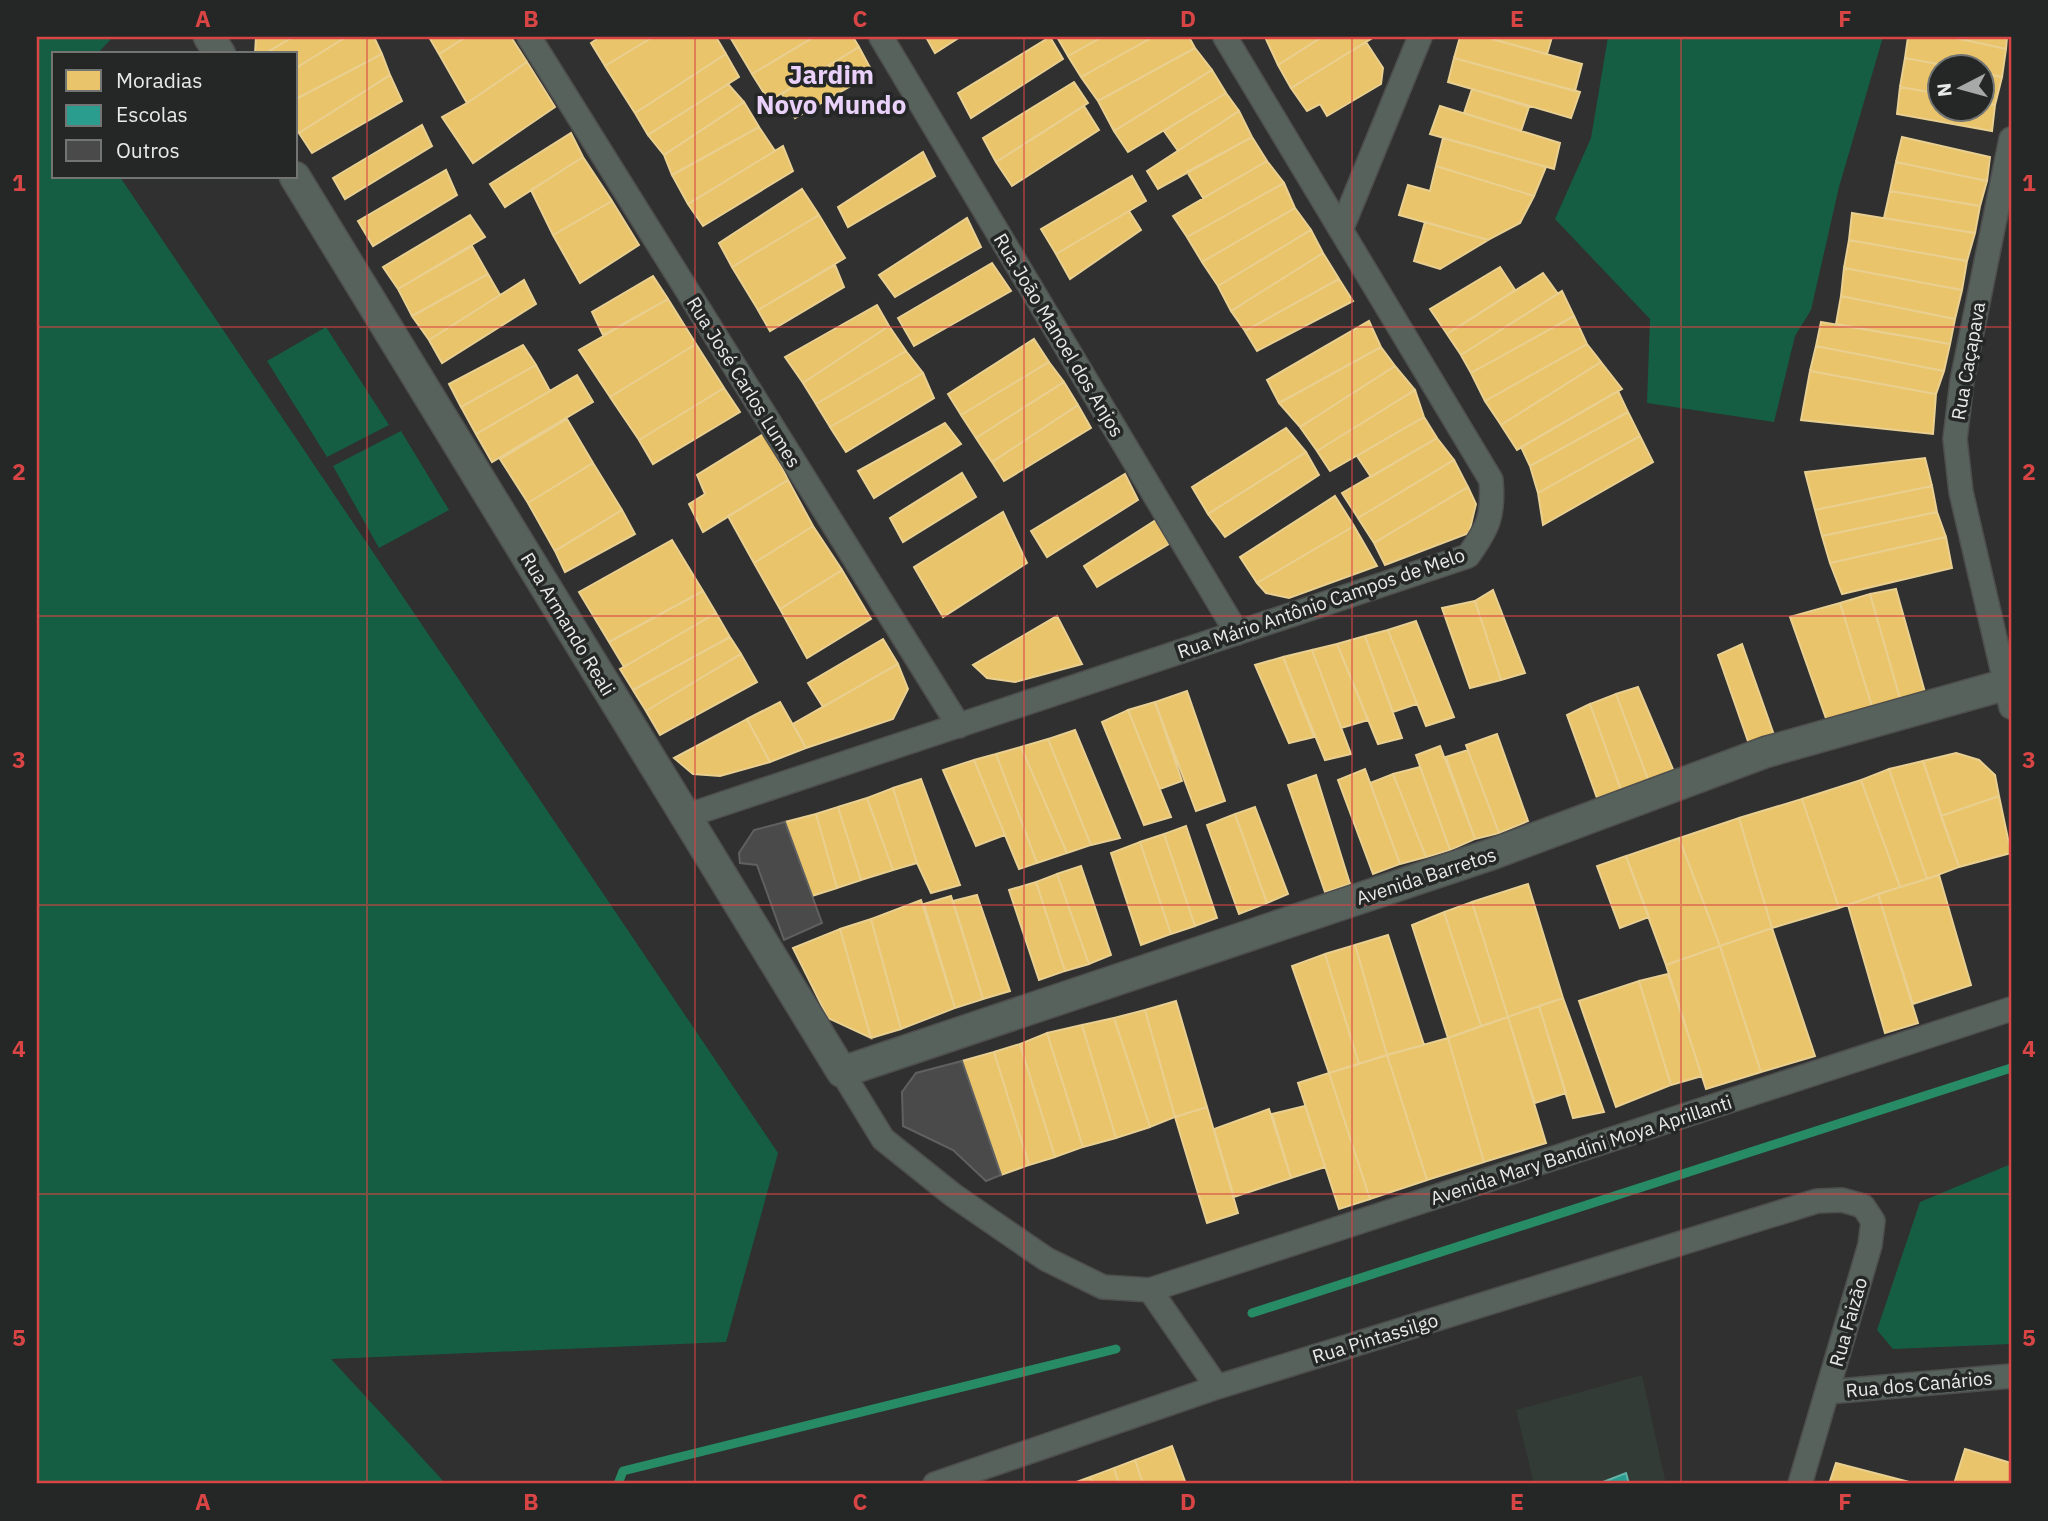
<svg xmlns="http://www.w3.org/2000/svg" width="2048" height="1521" font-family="'IBM Plex Sans',sans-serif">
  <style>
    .built { fill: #333b36 }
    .green { fill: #165e43 }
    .homes { fill: #e9c46a; stroke: #e9cf90; stroke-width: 2 }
    .schools { fill: #2a9d8f; stroke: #63b4aa; stroke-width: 2 }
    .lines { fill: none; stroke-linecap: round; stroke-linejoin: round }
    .stream { stroke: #278c65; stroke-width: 9 }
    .building { fill: #4a4a4a; stroke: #5f605f; stroke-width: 2 }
    .minor-casing { stroke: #4d4e4d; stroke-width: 26 }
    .tertiary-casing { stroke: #4d4e4d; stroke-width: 33 }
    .minor { stroke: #57625c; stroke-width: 23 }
    .tertiary { stroke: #57625c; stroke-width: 30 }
    .grid { fill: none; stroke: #d94545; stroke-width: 2; stroke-opacity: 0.55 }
    .labels { text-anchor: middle; stroke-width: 7; stroke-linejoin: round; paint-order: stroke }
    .street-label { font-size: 19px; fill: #e8eae9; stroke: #242726 }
    .district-label { font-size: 26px; font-weight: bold; fill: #e9d1f9; stroke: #242726 }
    .neatline { fill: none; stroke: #d94545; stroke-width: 2.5 }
    .grid-label { font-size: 23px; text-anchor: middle; font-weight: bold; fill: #d94545 }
  </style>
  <rect width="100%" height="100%" fill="#2f302f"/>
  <!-- built -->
  <path class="built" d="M1642 1375 1666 1484H1534L1516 1410Z"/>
  <!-- green -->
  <path class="green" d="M37 37H113L97 54H54V177H120L778 1153 726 1342 331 1359 446 1484H37Z
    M1608 37H1883L1839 187 1811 310 1795 336 1774 422 1647 403 1650 319 1555 219 1591 138Z
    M326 327 389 425 327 457 267 361Z
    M401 431 449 510 379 548 333 466Z
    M2011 1164V1344L1893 1349 1877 1330 1920 1202Z"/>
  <!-- homes -->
  <path class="homes" d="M256 37H293L264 54H255Z
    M293 37H346L296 68V54H264Z
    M346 37H374L382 54 296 99V68Z
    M429 37H466L439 54Z
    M466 37H511L527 62 467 103 439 54Z
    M600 37H653L605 66 591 43Z
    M653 37H716L726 54 635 113 605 66Z
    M730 37H814L752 74Z
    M814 37H853L859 47 769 101 752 74Z
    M926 37H960L935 53Z
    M1050 37 1063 59 971 118 958 93Z
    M1057 37H1102L1068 56Z
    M1102 37H1153L1081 77 1068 56Z
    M1153 37H1189L1195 48 1098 101 1081 77Z
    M1269 37H1322L1278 65 1266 39Z
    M1322 37H1374L1291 88 1278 65Z
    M1460 37H1485L1582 64 1575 91 1454 58Z
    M1485 37H1552L1547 54Z
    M1908 37H1951L2006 49 2002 77 1982 73V66H1948L1905 58Z
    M1951 37H2007L2006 49Z
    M1366 42 1383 68 1381 84 1327 116 1320 104 1307 111 1291 88Z
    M859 47 873 73 795 118 782 94Z
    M1195 48 1212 70 1114 131 1098 101Z
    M382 54 390 75 299 133 296 128V99Z
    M726 54 739 77 648 135 635 113Z
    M1454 58 1580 92 1571 118 1448 82Z
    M1905 58 1948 66H1940V94L1900 87Z
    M527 62 555 107 473 163 442 117 467 103Z
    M1212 70 1226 93 1128 152 1114 131Z
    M1982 73 2002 77 1995 105 1982 102Z
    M390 75 402 101 312 153 299 133Z
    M1074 82 1088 103 996 162 983 138Z
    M728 84 744 102 664 155 648 135Z
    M1900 87 1940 94V108H1982V102L1995 105 1992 131 1897 114Z
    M1472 89 1529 107 1521 131 1464 113Z
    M1226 93 1239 111 1178 151 1164 131Z
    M744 102 759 127 672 175 664 155Z
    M1084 106 1099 130 1012 186 996 162Z
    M1440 106 1560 143 1554 169 1430 134Z
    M1239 111 1252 137 1158 189 1147 171Z
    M422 125 432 146 345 199 333 178Z
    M759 127 775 151 688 204 672 175Z
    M571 133 583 157 505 207 490 184Z
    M1252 137 1267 161 1203 198 1187 172Z
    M1902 137 1990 157 1987 181 1896 162Z
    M1443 138 1546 167 1534 196 1436 166Z
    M783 146 793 171 703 226 688 204Z
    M923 152 935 176 848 227 838 207Z
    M583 157 612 201 553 235 531 190Z
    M1267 161 1284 183 1187 237 1173 216Z
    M1896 162 1987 181 1980 206 1890 191Z
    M1436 166 1534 196 1520 223 1488 240 1399 215 1408 185 1430 191Z
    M446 170 457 195 373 246 358 221Z
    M1132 176 1146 201 1056 254 1041 229Z
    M1284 183 1295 208 1202 262 1187 237Z
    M802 189 819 215 732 267 719 243Z
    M1890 191 1980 206 1975 233 1884 218Z
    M612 201 639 245 580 283 553 235Z
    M1295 208 1311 230 1218 286 1202 262Z
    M1129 211 1141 230 1070 279 1056 254Z
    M1852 213 1975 233 1967 261 1849 240Z
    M470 215 485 237 398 289 383 267Z
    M819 215 845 258 758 310 732 267Z
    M967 218 981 247 895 297 879 275Z
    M1425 222 1488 240 1440 269 1414 261Z
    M1311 230 1323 253 1231 311 1218 286Z
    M1849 240 1967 261 1962 290 1844 268Z
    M472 246 488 274 412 316 398 289Z
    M1323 253 1339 279 1245 331 1231 311Z
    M992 263 1011 291 914 346 898 318Z
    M835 265 844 287 770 331 758 310Z
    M1500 267 1515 290 1447 334 1430 309Z
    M1844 268 1962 290 1955 319 1841 296Z
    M1543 273 1558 294 1461 355 1447 334Z
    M488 274 500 295 429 340 412 316Z
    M653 276 668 299 603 335 592 312Z
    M1339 279 1353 301 1257 351 1245 331Z
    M524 280 536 304 442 363 429 340Z
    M1562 291 1574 316 1471 373 1461 355Z
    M1841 296 1955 319 1950 344 1836 324Z
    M668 299 696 344 610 397 579 350Z
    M877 305 889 326 803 383 785 357Z
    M1574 316 1587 344 1485 401 1471 373Z
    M1369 321 1381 347 1279 403 1267 380Z
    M1821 322 1950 344 1944 371 1816 346Z
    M889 326 906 351 816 404 803 383Z
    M1034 339 1049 362 961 415 948 394Z
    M696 344 724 388 639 440 610 397Z
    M1587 344 1601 362 1501 425 1485 401Z
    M523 345 536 365 461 407 449 384Z
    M1816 346 1944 371 1936 394 1810 371Z
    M1381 347 1395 366 1300 427 1279 403Z
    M906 351 923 373 830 427 816 404Z
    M1049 362 1064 382 976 438 961 415Z
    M1601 362 1622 389 1517 450 1501 425Z
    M536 365 550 391 476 434 461 407Z
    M1395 366 1415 390 1317 451 1300 427Z
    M1810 371 1936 394 1933 434 1801 420Z
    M923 373 934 398 846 452 830 427Z
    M577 375 593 402 492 462 476 434Z
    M1064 382 1078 405 992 462 976 438Z
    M724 388 740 412 653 464 639 440Z
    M1415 390 1424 417 1330 471 1317 451Z
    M1618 391 1628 412 1530 466 1521 447Z
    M1078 405 1091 428 1004 481 992 462Z
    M1628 412 1640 436 1538 493 1530 466Z
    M1424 417 1437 438 1371 477 1357 456Z
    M567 419 593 463 528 503 500 459Z
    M945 423 961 444 874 498 858 471Z
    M1286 428 1306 452 1208 514 1192 487Z
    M765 433 788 480 703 532 689 504 705 494 697 475Z
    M1640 436 1653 462 1543 525 1538 493Z
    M1437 438 1454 460 1358 518 1342 493Z
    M1306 452 1319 475 1225 537 1208 514Z
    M1925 458 1932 486 1815 510 1805 472Z
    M1454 460 1468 487 1374 543 1358 518Z
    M593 463 622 510 555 551 528 503Z
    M962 473 976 497 903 542 890 518Z
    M1125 474 1138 500 1047 557 1031 531Z
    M788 480 813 526 754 563 728 516Z
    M1932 486 1937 512 1822 536 1815 510Z
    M1468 487 1476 504 1469 533 1385 565 1374 543Z
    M1335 496 1354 526 1257 583 1240 557Z
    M622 510 635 534 565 572 555 551Z
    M1003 512 1027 563 943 617 914 567Z
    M1937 512 1946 537 1830 563 1822 536Z
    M1156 520 1169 544 1097 587 1084 566Z
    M813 526 842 570 780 609 754 563Z
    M1354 526 1377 566 1289 598 1266 593 1257 583Z
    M1946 537 1952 568 1842 594 1830 563Z
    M672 540 703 591 609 642 579 592Z
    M842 570 871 619 807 658 780 609Z
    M1896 589 1926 696 1901 702 1870 594Z
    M1493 590 1525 673 1501 680 1475 601Z
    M703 591 716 613 624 667 609 642Z
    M1870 594 1901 702 1874 713 1840 603Z
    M1475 601 1501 680 1470 688 1442 608Z
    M1840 603 1874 713 1828 724 1790 617Z
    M716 613 730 637 633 690 620 669Z
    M1057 616 1082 664 1015 682 987 678 973 665Z
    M1416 621 1454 717 1426 726 1388 630Z
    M1388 630 1417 704 1393 712 1365 636Z
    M1365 636 1402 738 1378 744 1337 644Z
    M730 637 741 654 646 711 633 690Z
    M883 639 898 664 823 707 808 683Z
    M1337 644 1368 720 1341 728 1312 650Z
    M1742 644 1775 738 1750 747 1718 655Z
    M1312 650 1351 754 1325 760 1283 657Z
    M741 654 757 682 660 735 646 711Z
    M1283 657 1314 737 1289 743 1255 665Z
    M898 664 908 689 893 719 806 748 793 724Z
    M1638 687 1675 774 1649 782 1616 694Z
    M1187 691 1225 801 1196 811 1155 702Z
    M1616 694 1649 782 1621 790 1590 704Z
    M780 702 806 748 770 762 747 719Z
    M1155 702 1182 781 1160 789 1128 710Z
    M1590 704 1621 790 1597 798 1567 715Z
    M1128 710 1171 817 1144 825 1102 722Z
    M747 719 770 762 720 776 693 774 674 758Z
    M1075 730 1120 838 1091 845 1048 739Z
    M1497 734 1528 821 1499 833 1466 745Z
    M1048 739 1091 845 1067 853 1021 747Z
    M1440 746 1475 839 1450 850 1416 755Z
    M1021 747 1067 853 1037 863 996 754Z
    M1468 750 1499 833 1475 839 1446 757Z
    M1956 753 1979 760 1995 775 1999 796 1941 816 1923 761Z
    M996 754 1037 863 1019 869 974 760Z
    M974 760 1005 835 976 846 943 770Z
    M1923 761 1959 867 1927 879 1889 769Z
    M1420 767 1450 850 1426 857 1393 774Z
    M1365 769 1400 864 1373 874 1338 780Z
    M1889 769 1927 879 1900 887 1861 780Z
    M1393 774 1426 857 1400 864 1370 783Z
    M1316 775 1350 884 1325 892 1288 785Z
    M921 779 960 885 931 893 917 863 893 788Z
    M1861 780 1900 887 1839 908 1802 799Z
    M893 788 917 863 893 870 867 798Z
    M1999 796 2011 853 1959 867 1941 816Z
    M867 798 893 870 861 880 838 807Z
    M1802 799 1839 908 1772 928 1739 818Z
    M838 807 861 880 837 888 816 814Z
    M1255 807 1288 894 1267 903 1235 814Z
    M816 814 837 888 812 896 785 822Z
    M1235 814 1267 903 1239 914 1207 825Z
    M1739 818 1772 928 1720 946 1679 838Z
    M1186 826 1217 918 1195 926 1164 834Z
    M1164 834 1195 926 1171 934 1140 842Z
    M1679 838 1720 946 1666 965 1626 856Z
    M1140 842 1171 934 1141 945 1111 853Z
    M1626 856 1649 917 1620 928 1597 866Z
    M1081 866 1111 955 1089 964 1057 874Z
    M1057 874 1089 964 1065 971 1036 882Z
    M1939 875 1971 985 1913 1004 1878 894Z
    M1036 882 1065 971 1039 980 1009 890Z
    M1528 884 1563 998 1508 1017 1472 902Z
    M1878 894 1918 1023 1885 1033 1848 905Z
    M977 895 1010 991 983 999 953 901Z
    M951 896 983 999 955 1008 924 904Z
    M921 900 955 1008 901 1029 871 919Z
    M1472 902 1508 1017 1481 1026 1444 912Z
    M1444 912 1481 1026 1448 1038 1412 925Z
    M871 919 901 1029 871 1038 840 929Z
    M1772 928 1815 1056 1761 1072 1720 946Z
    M840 929 871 1038 828 1018 793 948Z
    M1388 935 1424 1045 1387 1055 1355 945Z
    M1355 945 1387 1055 1359 1064 1325 954Z
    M1720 946 1761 1072 1706 1089 1666 965Z
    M1325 954 1359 1064 1329 1073 1292 966Z
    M1668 974 1702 1076 1671 1085 1639 981Z
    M1639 981 1671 1085 1616 1107 1579 1001Z
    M1563 998 1604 1112 1573 1118 1539 1006Z
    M1176 1001 1207 1107 1175 1117 1145 1010Z
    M1539 1006 1566 1093 1535 1103 1508 1017Z
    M1145 1010 1175 1117 1150 1127 1114 1018Z
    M1508 1017 1546 1143 1484 1162 1448 1038Z
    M1114 1018 1150 1127 1116 1138 1082 1025Z
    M1082 1025 1116 1138 1083 1147 1047 1033Z
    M1047 1033 1083 1147 1055 1157 1020 1044Z
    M1448 1038 1484 1162 1427 1180 1387 1055Z
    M1020 1044 1055 1157 1029 1165 994 1052Z
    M994 1052 1029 1165 1001 1175 962 1061Z
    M1387 1055 1427 1180 1370 1199 1329 1073Z
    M1329 1073 1370 1199 1339 1209 1298 1083Z
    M1305 1106 1325 1167 1291 1178 1272 1114Z
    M1207 1107 1238 1213 1207 1223 1175 1117Z
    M1269 1109 1291 1178 1234 1197 1214 1129Z
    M1172 1446 1186 1484H1143L1135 1460Z
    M1965 1449 2011 1463V1484H1954Z
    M1135 1460 1143 1484H1119L1114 1468Z
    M1836 1463 1917 1484H1829Z
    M1114 1468 1119 1484H1093L1090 1477Z
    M1090 1477 1093 1484H1071Z"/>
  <!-- schools -->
  <path class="schools" d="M1626 1473 1629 1484H1598Z"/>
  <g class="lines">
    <!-- stream -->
    <path class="stream" d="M1252 1313 2011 1068
      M618 1484 623 1471 1116 1349"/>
  </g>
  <!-- building -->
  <path class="building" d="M785 822 822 923 784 940 757 865 740 863 739 853 754 830Z
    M962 1061 1001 1175 986 1181 953 1150 903 1126 902 1092 916 1073Z"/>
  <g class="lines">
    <defs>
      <path id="minor" d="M529 37 959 726
        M881 37 1237 633
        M2011 139 1962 381 1955 439 1961 492 2011 707
        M1341 230 1420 37
        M686 816 1468 556C1488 528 1494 516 1491 480L1225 37
        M842 1072 883 1139 953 1195 1046 1259 1103 1287 1150 1290 2011 1009
        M1150 1290 1217 1387
        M1827 1392 2011 1376
        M935 1484 1217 1387 1817 1201 1842 1200 1863 1206 1873 1221 1870 1245 1800 1484"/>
      <path id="tertiary" d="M209 37 220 54
        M295 177 842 1072 1495 853 1766 752 2011 683"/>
    </defs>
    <!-- minor casing -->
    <use href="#minor" class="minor-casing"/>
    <!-- tertiary casing -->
    <use href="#tertiary" class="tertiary-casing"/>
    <!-- minor -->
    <use href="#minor" class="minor"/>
    <!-- tertiary -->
    <use href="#tertiary" class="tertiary"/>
  </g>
  <!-- grid -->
  <path class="grid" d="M367 37V1484M695 37V1484M1024 37V1484M1352 37V1484M1681 37V1484M37 327H2011M37 616H2011M37 905H2011M37 1194H2011"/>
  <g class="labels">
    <!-- street labels -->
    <g class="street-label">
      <text transform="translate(1059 335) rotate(59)" y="7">Rua João Manoel dos Anjos</text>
      <text transform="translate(1968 361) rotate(-80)" y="7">Rua Caçapava</text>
      <text transform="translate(744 382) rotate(58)" y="7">Rua José Carlos Lumes</text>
      <text transform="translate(1321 603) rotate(-19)" y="7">Rua Mário Antônio Campos de Melo</text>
      <text transform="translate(568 624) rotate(59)" y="7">Rua Armando Reali</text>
      <text transform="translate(1426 876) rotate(-18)" y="7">Avenida Barretos</text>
      <text transform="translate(1581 1150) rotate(-18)" y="7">Avenida Mary Bandini Moya Aprillanti</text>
      <text transform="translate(1848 1322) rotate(-74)" y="7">Rua Faizão</text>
      <text transform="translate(1375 1338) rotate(-17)" y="7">Rua Pintassilgo</text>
      <text transform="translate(1919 1384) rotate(-5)" y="7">Rua dos Canários</text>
    </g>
    <!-- district labels -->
    <g class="district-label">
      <text x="831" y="84">Jardim<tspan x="831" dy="30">Novo Mundo</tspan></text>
    </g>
  </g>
  <!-- border -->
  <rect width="2048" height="1521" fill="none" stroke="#242726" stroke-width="77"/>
  <!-- legend -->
  <rect x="52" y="52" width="245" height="126" fill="#242726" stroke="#727574" stroke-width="2"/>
  <rect x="66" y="70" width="35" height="21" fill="#e9c46a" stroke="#727574" stroke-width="2"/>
  <text x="116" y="88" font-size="21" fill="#e8eae9">Moradias</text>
  <rect x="66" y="105" width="35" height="21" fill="#2a9d8f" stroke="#727574" stroke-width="2"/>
  <text x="116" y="122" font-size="21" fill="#e8eae9">Escolas</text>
  <rect x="66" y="140" width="35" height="21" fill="#4a4a4a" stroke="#727574" stroke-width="2"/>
  <text x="116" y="158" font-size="21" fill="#e8eae9">Outros</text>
  <!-- north arrow -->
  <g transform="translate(1961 88) rotate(264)"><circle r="33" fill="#242726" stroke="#727574" stroke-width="2"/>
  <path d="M0-5L12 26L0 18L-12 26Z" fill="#a7a9a8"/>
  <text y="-10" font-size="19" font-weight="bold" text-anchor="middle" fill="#e8eae9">N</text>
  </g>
  <rect x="38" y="38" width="1972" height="1444" class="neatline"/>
  <g class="grid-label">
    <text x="203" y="27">A</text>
    <text x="531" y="27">B</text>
    <text x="860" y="27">C</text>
    <text x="1188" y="27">D</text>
    <text x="1517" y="27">E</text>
    <text x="1845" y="27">F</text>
    <text x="19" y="191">1</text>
    <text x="2029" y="191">1</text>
    <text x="19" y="480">2</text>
    <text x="2029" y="480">2</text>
    <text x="19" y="768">3</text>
    <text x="2029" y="768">3</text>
    <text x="19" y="1057">4</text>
    <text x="2029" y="1057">4</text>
    <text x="19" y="1346">5</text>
    <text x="2029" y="1346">5</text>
    <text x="203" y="1510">A</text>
    <text x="531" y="1510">B</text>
    <text x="860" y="1510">C</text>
    <text x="1188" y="1510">D</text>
    <text x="1517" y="1510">E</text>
    <text x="1845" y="1510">F</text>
  </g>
</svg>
